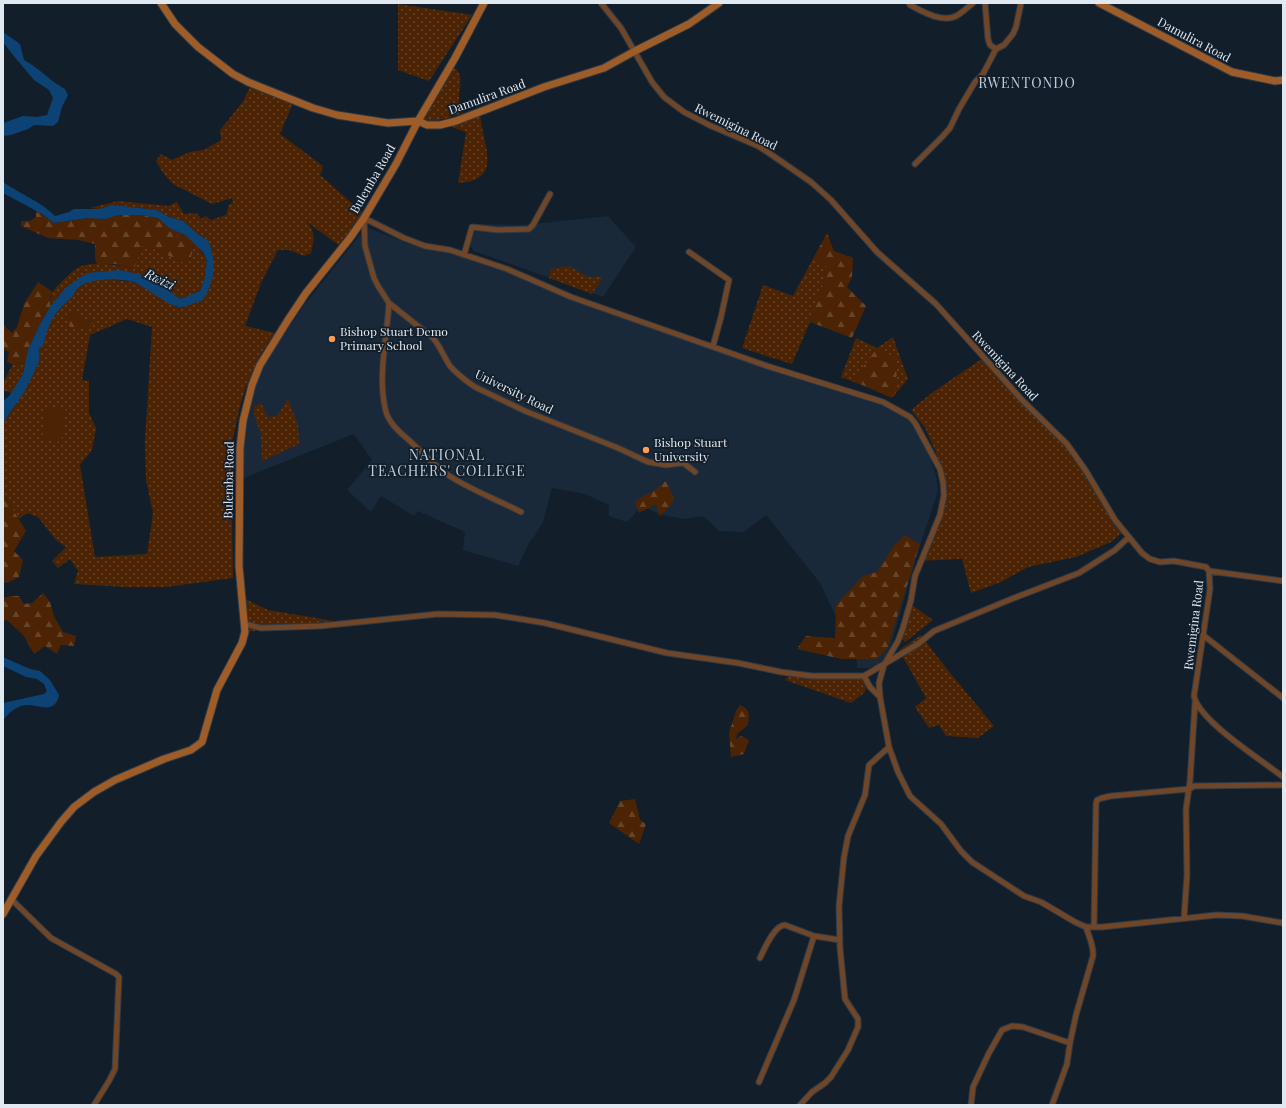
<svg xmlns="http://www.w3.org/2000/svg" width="1286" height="1108" font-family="'Playfair Display',serif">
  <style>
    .built { fill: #19293a }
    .grass { fill: url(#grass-dots); fill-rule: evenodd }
    .forest { fill: url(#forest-firs) }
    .garden { fill: #4c2403 }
    .water { fill: #0d4374 }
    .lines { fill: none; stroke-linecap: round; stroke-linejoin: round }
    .street-casing { stroke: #2f3a46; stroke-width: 7 }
    .secondary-casing { stroke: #2f3a46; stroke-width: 9 }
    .street { stroke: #6f4628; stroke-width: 5 }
    .secondary { stroke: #9e5c29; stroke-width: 7 }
    .poi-dot { fill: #fd9c55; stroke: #121e2a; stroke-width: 1.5 }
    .labels { text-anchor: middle; stroke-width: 3.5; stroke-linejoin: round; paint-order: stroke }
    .street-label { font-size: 12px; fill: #e0e8f0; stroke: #121e2a }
    .poi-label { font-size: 12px; fill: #e0e8f0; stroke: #121e2a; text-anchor: start }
    .water-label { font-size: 13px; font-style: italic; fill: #d5e3f2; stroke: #121e2a }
    .quarter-label { font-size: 14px; letter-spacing: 1px; fill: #bdccdd; stroke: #121e2a }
  </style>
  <defs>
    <pattern id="grass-dots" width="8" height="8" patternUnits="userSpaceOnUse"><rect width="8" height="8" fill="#4c2403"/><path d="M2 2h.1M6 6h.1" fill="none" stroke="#664428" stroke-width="1.8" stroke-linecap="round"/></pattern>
    <pattern id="forest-firs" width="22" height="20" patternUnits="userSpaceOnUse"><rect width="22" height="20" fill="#4c2403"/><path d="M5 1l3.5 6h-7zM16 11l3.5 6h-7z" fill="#664428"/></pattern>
  </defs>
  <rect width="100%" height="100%" fill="#121e2a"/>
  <!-- built -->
  <path class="built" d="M608 216 636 247 603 297 474 251 471 247V239L476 230V224L523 225Z
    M366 227 409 244 464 257 509 272 892 407 907 419 923 440 936 475 938 491 918 552 891 645 885 658 879 665 869 668H857V661L820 583 766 515 744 532 719 531 703 516 684 519 661 515 642 506 627 522 609 516V505L585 494 552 488 543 522 534 537 530 541 518 566 463 550 465 532 418 511 414 516 381 496 371 512 347 490 372 460 354 434 239 480V447L251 391 270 355 305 304Z"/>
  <!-- grass -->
  <path class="grass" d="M398 4 472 15 429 81 398 70Z
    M450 66C452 67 457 69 458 72 465 81 453 101 464 112 449 118 436 123 420 120Z
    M251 85 294 101 280 134 323 166 320 175 363 213 340 246 307 222C316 233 314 240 311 253L304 256 289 250H278L261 283 245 326 275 333 262 352 247 384 241 402 231 446 233 578 166 587H126L74 584 78 571 70 559 58 568 52 561 66 547 56 540 38 517 27 513 19 519 3 493V425L6 418 19 400 25 390 32 375 38 365 39 348 50 323 58 311 74 294 79 286 90 281 107 279 132 282 147 289 176 307H183L192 303 202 301C210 277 218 265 208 240L199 235 183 221 167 216 157 210 112 205 100 209 90 208 118 201 168 206 177 202 184 214 197 213 201 219 206 216 211 220 226 215 229 205 233 202 232 198 212 204 173 184 163 173 156 161 161 154 172 160 190 152 204 150 221 140 220 130 242 103ZM80 318 93 322 70 329V321ZM127 319 152 327 145 441 146 480 153 513 147 554 95 557 80 465 92 450 96 428 89 413V381L82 380 90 335Z
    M480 113C481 120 481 126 483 132 486 148 495 172 474 180 469 182 463 182 458 183L466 132 446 125Z
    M194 242C211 260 209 268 200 291L180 299 148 276 75 282 65 288 50 307C50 295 52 292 60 283 67 277 73 269 82 266 97 261 119 265 134 269 137 261 139 253 143 244L182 262H189L193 251Z
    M814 257 828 267 810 322 792 364 742 348 763 285 793 296Z
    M569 266 588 277H603L592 294 549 278 551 269Z
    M893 337 908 379 893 397 841 377 856 338 877 348Z
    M986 356 1039 415 1067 440 1124 531 1111 542 1076 557 1028 567 1001 582 971 593 962 559 919 561 939 513 945 485 936 452 925 428 911 410 933 392Z
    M26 361 22 376 11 393 3 390V383L13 364 15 365Z
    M288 399 298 425 299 444 262 461 261 435 254 414V407L261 403 268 417 277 416Z
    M243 598 268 610 334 621 247 632Z
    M909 603 933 620 905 642 901 638Z
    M921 635 942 663 994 726 978 738 946 736 939 725 929 728 915 707 926 698 899 650Z
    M791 673 814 674H861L866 681 865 692 851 703 785 680Z"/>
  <!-- forest -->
  <path class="forest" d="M36 211 55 223 88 218 105 219 119 215H141L158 218 169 228 185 235 194 242 193 251 189 262H182L143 244C139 253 137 261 134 269L115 264H97L95 258V244L78 240 48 238 21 226V221H30L36 217Z
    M827 233 834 251 853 258 852 277 847 287 866 306 852 338 810 322 827 267 814 257Z
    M38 282 53 292 50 297V307L39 326 28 350 26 361 14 365 7 362 9 352 3 349V325L12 333 17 327 24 304Z
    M71 312H77L80 318 93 322 89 327 70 330 69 316Z
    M877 348 897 359 896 392 892 398 853 381Z
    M666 481 674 498 669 508 659 516 656 504 639 513 635 501 655 490Z
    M3 493 26 531 14 551 23 560 19 577 7 583 3 581Z
    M904 535 920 544 887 649 876 659H841L797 649 806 636 835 638 836 605 863 576 877 572 893 547Z
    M43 593 50 602 54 616 63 632 76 636 74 646 61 645 57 654 45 646 34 654 24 636 7 620 3 621V598L10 596H19L24 604 32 603Z
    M740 705C751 710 749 714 748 725L737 734 736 739 741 736 749 740 744 754 731 757 729 733 736 711Z
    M635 799 640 820 646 824 639 844 609 823 620 801Z"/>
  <!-- garden -->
  <path class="garden" d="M46 407 66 410 61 442 42 439Z"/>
  <!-- water -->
  <path class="water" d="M3 32 20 44 24 60C39 68 50 81 65 89L68 95 62 107 58 122 53 126 34 125 28 129 11 135 3 136V123L23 116 37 117 47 115 53 98 49 90 34 80 13 55 3 42Z
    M3 182C20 194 40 201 55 216L69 212 74 209H100L112 205 157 210 167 216 183 221 199 235 208 240C217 262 215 282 202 301 195 302 184 308 179 307 168 306 146 287 133 282 121 278 89 278 79 287 76 289 75 294 72 297 68 301 63 305 59 310 50 320 46 333 43 346L39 348C38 352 40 355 39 360 39 364 27 386 25 391 18 403 8 412 3 425V401L9 396 23 374 28 350 39 326 50 307 65 288 87 273 119 270 148 276 180 299 200 291 205 277 207 261 203 252 185 235 169 228 158 218 141 215H119L105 219 88 218 54 223 42 214 3 193Z
    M3 657 30 669 40 671 50 680 59 695C54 718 35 701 21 706 14 708 8 714 3 720V703L44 694 47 691 44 684 37 679 26 677 3 666Z"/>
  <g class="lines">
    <defs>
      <path id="street" d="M601 3 621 28 652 82 664 97 684 112 709 125 758 146 769 153 811 182 831 200 877 252 936 304 1022 400 1067 444 1086 471 1115 520 1142 553 1150 559 1160 562 1174 561 1206 567 1209 571 1210 589 1194 696C1199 721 1262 760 1283 777
        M909 3 910 5C923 12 944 24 958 15 963 12 968 7 973 3
        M985 3 988 39 990 45 996 49
        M915 164 942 137 950 128 959 109 975 82 983 74 996 49 1004 45 1013 34 1016 27 1021 3
        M689 252 729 280 721 317 713 346
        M464 255 472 227 498 230 529 229 533 225 550 194
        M389 303C387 339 377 377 386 412 390 425 402 434 411 442 422 453 433 464 445 473 468 489 496 499 521 512
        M695 472 685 464 682 463 666 465 648 462 618 448 525 411 475 387C466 381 457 374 450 366 444 357 440 346 433 338L389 303 378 286 374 278 365 246 364 218 404 238 425 246 450 250 507 269 571 297 767 366 883 402 910 417 915 423 940 469 943 482 944 495 940 515 915 576 911 600 903 628 898 641 884 665 879 683 880 697 889 747 898 772 910 796 941 824 961 851 972 862 1024 896 1041 902 1075 922 1086 927H1102L1217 915 1242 916 1283 923
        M1209 571 1283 581
        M245 624 261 628 292 627 320 626 438 614 495 615 545 623 667 653 738 663 781 672 812 676H864L918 644 934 631 1009 600 1079 573 1115 550 1129 537
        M1203 635 1283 698
        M864 676 870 687 880 697
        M11 899 51 938 116 974 119 977 115 1069 109 1081 94 1105
        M1184 918 1187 875 1186 809 1190 781 1195 703
        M1094 927 1096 804 1097 800 1102 798 1111 796 1189 789 1194 786 1283 785
        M760 958C764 950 774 925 785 925L814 936
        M759 1082 794 1000 814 936 840 940
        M800 1105 812 1092 825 1083 831 1077 848 1050 858 1027V1019L845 999 840 948 839 906 844 857 848 836 865 795 869 765 889 747
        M971 1105 973 1087 989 1053 1002 1030 1012 1026 1023 1027 1070 1043 1076 1015 1093 956C1094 946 1089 937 1086 927
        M1052 1105 1067 1064 1070 1043"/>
      <path id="secondary" d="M161 3 175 24 198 47 233 74 248 82 313 108 337 115 388 123 418 121 427 125H440L456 121 544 87 604 68 635 51 689 24 719 3
        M1099 3 1232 72 1275 81 1283 80
        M3 914 36 856 61 822 74 807 94 792 115 780 164 759 191 750 202 742 217 690 242 643 245 632 239 566 240 448 243 421 252 385 260 365 288 320 306 293 350 238 364 218 396 164 418 121 455 58 484 3"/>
    </defs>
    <!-- street casing -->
    <use href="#street" class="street-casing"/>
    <!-- secondary casing -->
    <use href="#secondary" class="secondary-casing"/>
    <!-- street -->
    <use href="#street" class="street"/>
    <!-- secondary -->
    <use href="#secondary" class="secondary"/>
  </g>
  <!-- markers -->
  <g class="poi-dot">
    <circle cx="332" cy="339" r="4"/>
    <circle cx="646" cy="450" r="4"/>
  </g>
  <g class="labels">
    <!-- street labels -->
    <g class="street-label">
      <text transform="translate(1194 40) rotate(28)" y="4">Damulira Road</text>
      <text transform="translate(487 97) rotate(-20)" y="4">Damulira Road</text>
      <text transform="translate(736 127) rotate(26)" y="4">Rwemigina Road</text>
      <text transform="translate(373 179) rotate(-60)" y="4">Bulemba Road</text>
      <text transform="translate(1005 366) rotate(47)" y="4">Rwemigina Road</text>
      <text transform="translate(514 392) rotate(26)" y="4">University Road</text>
      <text transform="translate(229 480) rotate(-89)" y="4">Bulemba Road</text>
      <text transform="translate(1194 625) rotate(-83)" y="4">Rwemigina Road</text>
    </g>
    <!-- poi labels -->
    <g class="poi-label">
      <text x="340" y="336">Bishop Stuart Demo<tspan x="340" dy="14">Primary School</tspan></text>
      <text x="654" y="447">Bishop Stuart<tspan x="654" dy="14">University</tspan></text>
    </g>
    <!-- water labels -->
    <g class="water-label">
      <text transform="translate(160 279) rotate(26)" y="5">Rwizi</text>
    </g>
    <!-- quarter labels -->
    <g class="quarter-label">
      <text x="1027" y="88">RWENTONDO</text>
      <text x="447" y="460">NATIONAL<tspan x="447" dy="16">TEACHERS' COLLEGE</tspan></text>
    </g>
  </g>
  <!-- border -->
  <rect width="1286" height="1108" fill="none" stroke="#e0e8f0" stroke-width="8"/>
</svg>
